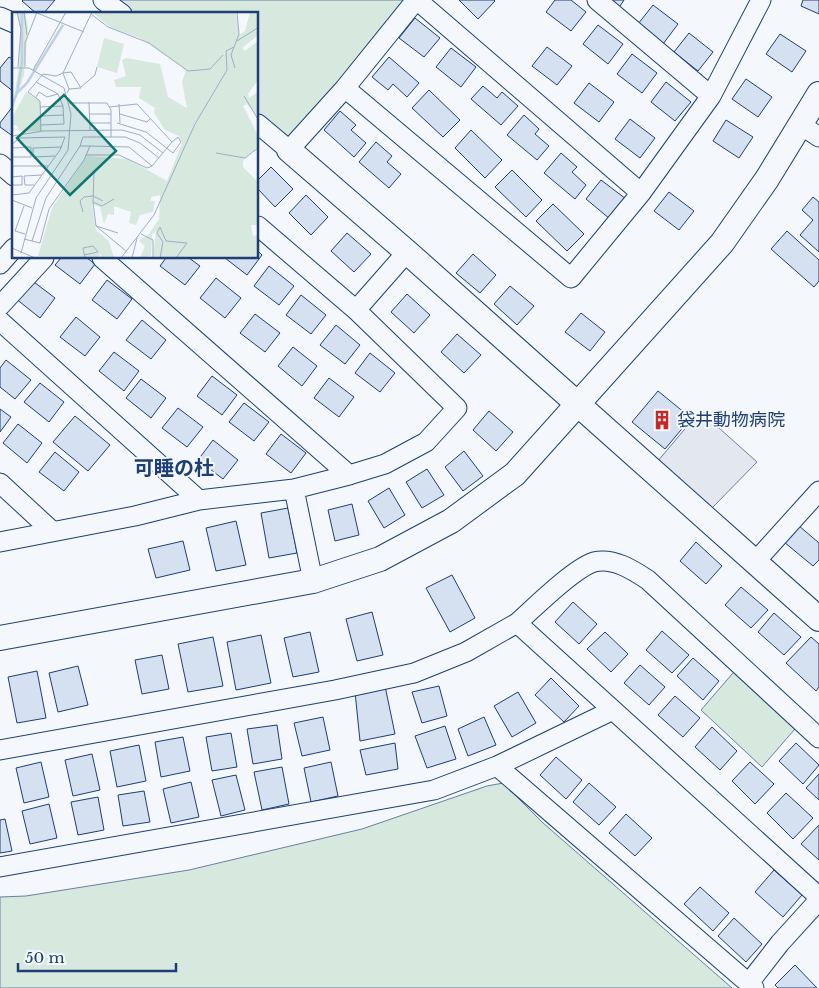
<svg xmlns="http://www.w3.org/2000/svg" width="819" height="988" font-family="'Libre Baskerville','Noto Sans JP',serif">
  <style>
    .green { fill: #d7e8df; stroke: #687fa3 }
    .parking { fill: #e3e8f0; stroke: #687fa3 }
    .building { fill: #d5e0f0; stroke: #1d3f73 }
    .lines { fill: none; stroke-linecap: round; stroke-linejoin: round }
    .minor-casing { stroke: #1d3f73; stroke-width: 21 }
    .tertiary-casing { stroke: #1d3f73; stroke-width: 26 }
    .minor { stroke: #f4f7fb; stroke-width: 19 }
    .tertiary { stroke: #f4f7fb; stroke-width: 24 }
    .labels { text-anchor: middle; stroke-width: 4; stroke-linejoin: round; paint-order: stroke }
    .poi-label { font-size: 18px; fill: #1d3f73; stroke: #f4f7fb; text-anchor: start }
    .quarter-label { font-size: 20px; font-weight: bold; fill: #1d3f73; stroke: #f4f7fb }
    .inset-river { fill: none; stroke: #bed0e5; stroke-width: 2.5 }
    .inset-road { fill: none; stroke: #9eadc5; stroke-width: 1 }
    .view { fill: #0f766e; fill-opacity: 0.15; stroke: #0f766e; stroke-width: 2.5 }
    .inset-edge { fill: none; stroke: #1d3f73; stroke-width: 2.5 }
  </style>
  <rect width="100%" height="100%" fill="#f4f7fb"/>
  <!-- green -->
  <path class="green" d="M117 0H416L289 150 258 124V14H129Z
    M739 666 801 722 762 767 701 710Z
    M503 783 542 822 732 988H0V897L26 896 189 870 362 829 487 786Z"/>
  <!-- parking -->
  <path class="parking" d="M700 411 757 462 712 508 657 462Z"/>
  <!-- building -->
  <path class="building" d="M23 0H55L43 14H37L22 1Z
    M459 0H494L495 1 478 19Z
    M555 0H571L586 12 571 31 546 12Z
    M607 0H624L618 9Z
    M803 0H819V14L801 6Z
    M653 5 678 24 663 44 638 24Z
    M415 18 440 38 424 57 399 38Z
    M598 25 623 44 608 64 583 44Z
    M689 33 713 52 698 71 674 52Z
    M780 34 806 51 792 72 766 54Z
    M547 47 572 66 557 85 532 66Z
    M451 48 476 67 461 87 436 67Z
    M632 54 657 73 642 93 617 74Z
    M9 57 14 60V92L0 81V68Z
    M389 57 419 83 407 97 393 84 388 90 372 77Z
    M746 79 772 97 758 117 732 99Z
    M666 82 691 102 675 121 651 102Z
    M589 83 614 102 599 122 574 103Z
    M483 86 497 98 502 92 518 106 501 125 471 99Z
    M429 90 460 120 443 137 412 108Z
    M13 106H14V137L0 127V123Z
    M340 111 356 125 351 130 366 143 354 157 324 130Z
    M524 115 539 129 535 134 549 146 537 160 507 135Z
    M630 119 655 138 640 158 615 139Z
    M726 120 753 137 739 158 713 141Z
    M471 130 502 160 485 178 455 148Z
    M376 142 392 156 387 162 401 174 389 188 359 162Z
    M561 153 577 167 572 172 586 185 575 199 544 173Z
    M271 167 293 189 275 207 258 189V180Z
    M512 170 542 200 526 217 495 187Z
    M601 180 626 199 610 219 586 199Z
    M669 192 694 211 679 230 654 211Z
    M306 195 328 217 311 235 289 213Z
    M813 197 819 202V252L800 235 813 220 802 210Z
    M553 204 584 234 567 251 536 221Z
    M787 231 819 260V281L814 287 771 249Z
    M347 233 371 254 354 272 331 251Z
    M258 251 262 255 247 275 225 258H258Z
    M473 254 496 275 480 293 456 273Z
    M61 258H87L95 264 80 284 55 265Z
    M166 258H189L200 266 185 285 160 266Z
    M269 266 294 286 279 305 254 286Z
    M216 278 241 298 225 318 200 298Z
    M30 279 55 298 40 318 15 298Z
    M107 280 132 299 117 319 92 300Z
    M510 286 534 306 517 325 494 304Z
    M407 294 430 315 414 333 391 312Z
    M301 295 326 315 311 334 286 315Z
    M581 313 605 332 590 351 565 332Z
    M255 314 280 333 265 352 240 333Z
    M76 317 100 337 85 356 60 337Z
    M142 320 166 340 151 359 126 340Z
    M336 325 360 345 345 364 320 345Z
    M457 334 481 355 464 373 441 352Z
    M293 347 317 366 302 386 278 366Z
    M114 352 139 371 124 391 99 371Z
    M370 353 395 373 380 392 355 373Z
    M6 360 31 380 15 399 0 387V368Z
    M212 376 237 395 222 415 197 396Z
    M329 378 354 397 339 417 314 398Z
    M141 379 166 398 151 418 126 398Z
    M40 383 64 402 49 422 24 402Z
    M658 391 691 418 665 449 632 422Z
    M244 403 269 422 254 441 229 422Z
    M178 408 203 427 187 447 162 428Z
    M0 409 11 417 0 432Z
    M489 411 513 432 496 451 473 430Z
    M75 416 110 445 88 471 53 442Z
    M18 424 42 443 27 463 3 443Z
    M281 434 306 453 291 473 266 454Z
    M213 440 238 460 223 479 198 460Z
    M464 451 483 476 463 491 445 467Z
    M55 452 79 472 64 491 39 472Z
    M427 469 444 495 422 508 406 482Z
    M389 488 405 515 384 528 368 501Z
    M352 504 359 535 335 541 328 510Z
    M288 508 297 553 269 558 261 513Z
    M236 521 246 565 216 571 206 528Z
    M798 525 819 543V560L813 566 784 542Z
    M183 541 190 570 156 578 148 549Z
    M696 542 722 566 706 584 680 561Z
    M452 575 475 618 450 632 426 588Z
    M741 587 768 610 751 628 725 605Z
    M573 602 597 624 579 644 555 622Z
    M372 612 383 655 357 661 346 619Z
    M774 613 801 637 784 655 758 632Z
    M662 631 689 655 672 673 646 650Z
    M310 632 319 672 293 677 284 638Z
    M605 632 628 654 611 672 587 649Z
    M261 635 271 683 236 690 227 642Z
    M213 637 223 686 188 692 178 644Z
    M811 637 819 644V687L816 691 786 663Z
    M162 655 169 689 142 694 135 660Z
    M693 658 719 681 703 700 677 676Z
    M640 665 665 687 649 705 624 683Z
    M78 666 88 705 58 712 49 673Z
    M37 671 46 718 17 723 8 677Z
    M551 678 579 706 564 722 535 695Z
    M385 686 395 734 360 741 355 692Z
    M439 686 447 716 422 723 412 692Z
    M518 692 536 723 512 737 494 706Z
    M675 696 700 718 683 737 658 715Z
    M323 717 330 750 302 756 294 723Z
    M484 717 496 745 468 756 458 729Z
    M277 725 282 759 253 764 247 729Z
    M445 726 456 759 427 768 415 736Z
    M712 727 737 751 720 770 695 747Z
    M231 733 237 767 212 771 206 737Z
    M183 737 190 771 161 777 155 742Z
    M395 743 398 769 366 775 360 750Z
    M796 743 819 765 803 784 779 761Z
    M139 745 146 781 117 787 110 751Z
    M92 754 100 790 73 796 65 760Z
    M556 757 582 780 566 799 540 775Z
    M41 762 49 797 24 803 16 768Z
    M331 762 338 796 311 802 304 768Z
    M750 762 774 784 755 804 732 781Z
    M282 767 289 804 262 810 254 772Z
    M819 774V800L806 788Z
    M236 775 245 810 221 816 212 780Z
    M191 782 199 817 171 823 163 789Z
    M589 783 616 807 599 825 573 802Z
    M144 791 150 822 123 826 118 795Z
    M786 793 813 818 793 839 767 813Z
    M98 797 104 830 78 835 71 802Z
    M49 804 57 838 30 844 22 811Z
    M626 814 652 838 635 856 609 833Z
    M5 819 12 851 0 853V820Z
    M819 825V860L801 844Z
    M774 870 802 895 783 917 755 892Z
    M700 887 729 913 713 931 684 904Z
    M734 918 762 944 746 962 718 936Z
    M795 965 817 988H778L775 985Z"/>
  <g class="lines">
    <defs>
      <path id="minor" d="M103 0 122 14
        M417 0 641 193
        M597 0 711 96
        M0 17 14 23
        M345 88 571 278 641 193 711 96 761 0
        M258 124 289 150 345 88 416 0
        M801 125 819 137
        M0 164 14 176
        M102 258 349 475
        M0 264 14 248
        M0 306 44 258
        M356 310 407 252
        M0 321 199 500
        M0 483 52 531
        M294 489 313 581
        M0 542 135 516 199 500 294 489 349 475 385 464 426 442 457 408 356 310 258 226
        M755 562 819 491
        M517 623C535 607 573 569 594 562 613 557 633 570 648 580L819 738
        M0 750 335 690 414 673 466 652 517 623 613 710
        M497 766 754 988
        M0 867 434 790 497 766 613 710 819 897
        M749 983 780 943 819 900"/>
      <path id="tertiary" d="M289 150 407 252 819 619
        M0 638 313 581 380 559 451 521 515 474 722 243 767 179 819 94"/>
    </defs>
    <!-- minor casing -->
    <use href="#minor" class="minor-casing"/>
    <!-- tertiary casing -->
    <use href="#tertiary" class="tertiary-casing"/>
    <!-- minor -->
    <use href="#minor" class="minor"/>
    <!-- tertiary -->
    <use href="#tertiary" class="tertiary"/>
  </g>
  <!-- icons -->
  <defs>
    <symbol id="building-bare" viewBox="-9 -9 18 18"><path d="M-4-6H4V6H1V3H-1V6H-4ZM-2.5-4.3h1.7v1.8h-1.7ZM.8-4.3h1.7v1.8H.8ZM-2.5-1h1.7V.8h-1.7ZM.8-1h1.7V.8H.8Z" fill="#c62828" stroke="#f4f7fb" stroke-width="2.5" paint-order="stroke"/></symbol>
  </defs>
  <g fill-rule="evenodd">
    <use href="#building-bare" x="648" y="406" width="28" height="28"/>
  </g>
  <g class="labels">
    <!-- poi labels -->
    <g class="poi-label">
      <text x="677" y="426">袋井動物病院</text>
    </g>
    <!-- quarter labels -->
    <g class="quarter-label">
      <text x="174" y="475">可睡の杜</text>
    </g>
  </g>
  <!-- overview -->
  <g transform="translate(12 12)">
    <rect width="246" height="246" fill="#f4f7fb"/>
    <path d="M5 0H13L16 15 12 63 0 99 7 54 8 17ZM80 0H224L227 23 233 19 238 0H246V23L230 36 233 39 246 29V68L236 82 237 86 246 80V106L235 92 231 94 246 123V134L231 149V155L246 170V213H239L241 224 246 223V246H141L144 219 140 223 139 244 128 246 133 234 127 229 137 222 147 207 148 183 139 185V189H143L141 200 128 203 124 213 117 211 119 200 102 194V203L96 202 92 212 88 195 80 192 84 218 97 229 102 246H90L87 240 88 246 26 244 40 196 75 144 116 147 155 169 170 131 167 124 153 118 142 101 143 96 127 86 129 75H104L102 68 114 64 110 48 114 46 148 52 156 85 175 96 170 70 174 58 128 26 99 16ZM92 26 112 32 105 61 85 55ZM14 80 28 89 29 119H8L4 113 0 114V106Z" fill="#d7e8df"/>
    <path class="inset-river" d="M5 81 15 71 51 13M0 93 5 81 10 51V0"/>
    <path class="inset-road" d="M5 0 9 17 6 55M12 0 15 23M25 1 72 20M79 2 96 15 137 31 176 59 198 57 211 43M225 29 247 15M13 55V31L25 0M0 56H17L52 76 59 102 56 138 24 186 9 241M223 56 219 43 227 22 225 0M21 58 54 0M24 70 46 82M69 75 83 63 85 55M55 81 57 77 69 76 59 60 51 61 57 77M232 84 247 109M24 85 27 80 35 85 46 82 51 94 52 112 29 113M77 90 78 118M57 91H95L99 98V125M107 92 108 111M28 95 51 94M78 102H99M108 102 135 110 138 107M29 104 52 103M78 111H99M105 111 134 120 161 141 169 130 166 125 160 130M29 119 28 89 16 80 31 62 44 64 51 61 80 0M0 124 31 119 110 118 128 123 151 141M0 132 8 126 53 125 48 138 17 181 0 183M68 134 71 125H113L128 131 147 146M0 136 19 135V145H0M204 141 233 146 247 135M74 143H107L135 156 140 154M43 144 21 145V136L50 135M0 154H36M0 165 10 164V173H0M22 173H13L12 164 30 163M102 187 90 194 81 190 84 214 114 239M0 188 20 196M81 190 82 160M12 194 3 219 13 222M71 200 68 189 72 185 81 184 91 189M84 214 106 221M129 222 141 228V246M12 227 28 231 37 197 72 148 78 134 117 135 140 154 160 130 125 92 97 95M20 229 34 186 68 134H78M0 236 23 246M72 243 86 240 81 234 71 236 73 246M109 246 142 203 183 112 215 58 214 39 222 35M120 246 125 226M148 246 151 230 145 221 148 215 154 229 175 231 164 246"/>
    <path class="view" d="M52 83 104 139 58 183 5 126Z"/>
    <rect width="246" height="246" class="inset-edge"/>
  </g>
  <!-- scale -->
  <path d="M18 963v8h158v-8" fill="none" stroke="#1d3f73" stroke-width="2.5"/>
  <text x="25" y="963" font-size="15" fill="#1d3f73" stroke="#f4f7fb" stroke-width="4" paint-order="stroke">50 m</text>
</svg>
